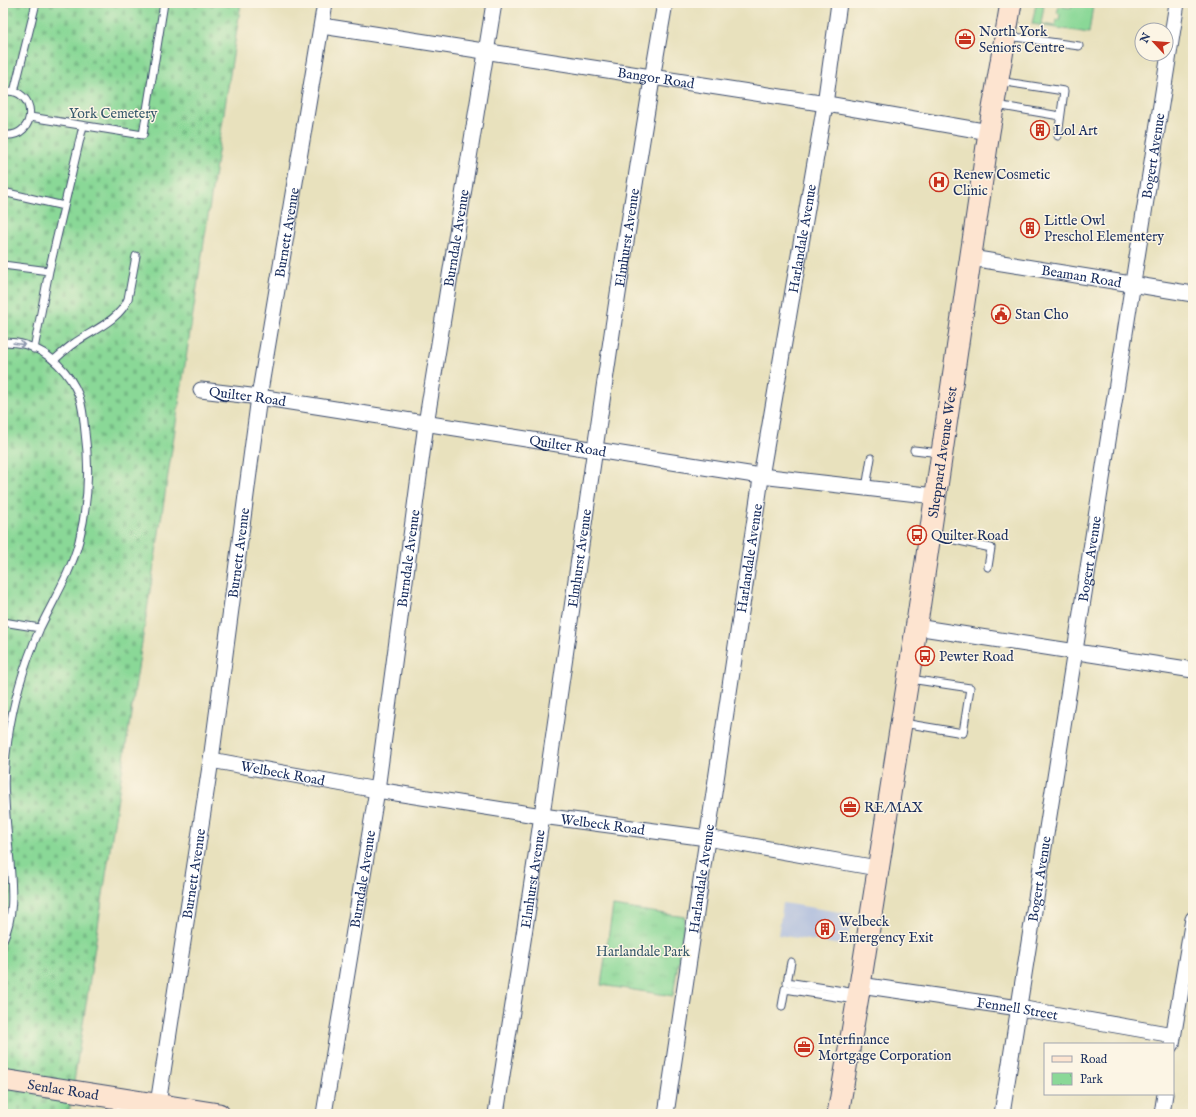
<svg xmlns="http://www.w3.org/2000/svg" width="1196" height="1117" font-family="'IM FELL English',serif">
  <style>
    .industrial { fill: #b9c5de }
    .grass { fill: #8ad897; stroke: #52847a }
    .cemetery { fill: url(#cemetery-stones); stroke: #52847a }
    .park { fill: url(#park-tufts); stroke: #52847a }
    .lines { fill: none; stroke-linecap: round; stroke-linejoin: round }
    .lane-casing { stroke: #3a4a6c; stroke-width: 9 }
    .street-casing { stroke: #3a4a6c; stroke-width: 17 }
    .secondary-casing { stroke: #3a4a6c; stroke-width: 23 }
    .lane { stroke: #fff; stroke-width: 7 }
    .street { stroke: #fff; stroke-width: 15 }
    .secondary { stroke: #fde4d0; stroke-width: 21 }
    .oneway { stroke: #8d97ae }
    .labels { text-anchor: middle; stroke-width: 3; stroke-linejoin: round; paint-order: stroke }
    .poi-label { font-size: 14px; fill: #1b2f5e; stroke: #fcf5e5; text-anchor: start }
    .street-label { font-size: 14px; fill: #1b2f5e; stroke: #fcf5e5 }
    .park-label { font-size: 14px; fill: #37596c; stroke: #fcf5e5 }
  </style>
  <defs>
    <pattern id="cemetery-stones" width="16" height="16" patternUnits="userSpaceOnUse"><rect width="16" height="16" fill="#8ad897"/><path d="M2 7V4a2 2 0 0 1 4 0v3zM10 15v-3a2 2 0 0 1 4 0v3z" fill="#76ba85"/></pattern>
    <pattern id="park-tufts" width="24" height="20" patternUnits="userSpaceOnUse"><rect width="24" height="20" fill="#8ad897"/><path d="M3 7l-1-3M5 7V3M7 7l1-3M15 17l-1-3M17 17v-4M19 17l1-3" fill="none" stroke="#76ba85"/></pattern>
  </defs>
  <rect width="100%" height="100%" fill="#fcf5e5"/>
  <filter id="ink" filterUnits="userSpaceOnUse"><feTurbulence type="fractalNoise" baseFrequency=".025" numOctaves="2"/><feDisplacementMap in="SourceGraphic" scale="8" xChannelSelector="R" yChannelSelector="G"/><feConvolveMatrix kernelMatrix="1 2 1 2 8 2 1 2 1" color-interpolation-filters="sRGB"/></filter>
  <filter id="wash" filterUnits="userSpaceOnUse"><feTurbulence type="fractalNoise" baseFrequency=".012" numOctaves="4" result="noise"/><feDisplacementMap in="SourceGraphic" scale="16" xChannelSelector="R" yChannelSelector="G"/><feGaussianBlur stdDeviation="0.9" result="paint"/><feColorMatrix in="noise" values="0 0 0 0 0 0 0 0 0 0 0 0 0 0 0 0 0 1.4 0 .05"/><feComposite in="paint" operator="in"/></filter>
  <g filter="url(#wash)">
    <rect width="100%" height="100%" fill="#e8e1bd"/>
    <!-- industrial -->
    <path class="industrial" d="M783 903 852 914 847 946 778 935Z"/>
    <!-- grass -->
    <path class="grass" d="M1072 3 1093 5 1089 33 1032 24 1036 4 1044 5 1041 24 1055 26 1056 19 1059 20 1060 14 1057 13 1059 6 1071 8Z"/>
    <!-- cemetery -->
    <path class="cemetery" d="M3 3H241L69 1114H3Z"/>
    <!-- park -->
    <path class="park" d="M613 906 685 917 673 996 601 985Z"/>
  </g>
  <g filter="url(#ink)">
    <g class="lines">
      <defs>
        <path id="lane" d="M1008 36 1079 46
          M999 81 1064 91 1058 136
          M3 92C37 85 40 139 3 135
          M14 92 36 3
          M996 105 1060 116
          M30 117 143 135 164 3
          M3 192 64 206
          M3 265 49 271
          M3 342C10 342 19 343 26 345 50 352 70 373 79 396 83 408 84 420 85 432 90 469 88 505 79 541 71 572 54 599 40 628 25 663 13 701 8 739 5 759 3 779 5 799 6 820 8 841 10 862 12 888 15 915 3 940
          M34 349 49 271 83 126
          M54 360C60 355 66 349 73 344 91 331 119 321 128 299L136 256
          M914 450 940 453
          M866 488 871 458
          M932 535 991 548 988 567
          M3 622 40 628
          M903 723 963 733 970 688 910 679
          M791 962 787 982 856 993
          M782 1006 785 989 855 1000"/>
        <g id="street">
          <path id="s1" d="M322 26 833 105 989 132"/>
          <path id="s2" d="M971 258 1193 294"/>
          <path id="s3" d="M201 390 259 397 761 476 935 496"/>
          <path d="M916 627 1193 670"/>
          <path id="s4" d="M211 760 377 790 542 816 707 838 877 868"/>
          <path id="s5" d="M860 985 1019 1008 1173 1035"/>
          <path d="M1172 1044 1193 919"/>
          <path id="s6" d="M158 1104 211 760 259 397 325 3"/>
          <path d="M118 1114 131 1101"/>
          <path id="s7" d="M324 1114 377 790 426 424 494 3"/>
          <path id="s8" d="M496 1114C512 1010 529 906 544 801 583 535 619 268 665 3"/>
          <path id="s9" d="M666 1114 763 465 825 104 839 3"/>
          <path id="s10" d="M1002 1114 1177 3"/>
          <path d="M1162 1114 1165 1094"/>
        </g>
        <g id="secondary">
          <path id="s11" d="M3 1080 219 1114"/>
          <path id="s12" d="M838 1114 860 985 918 616 989 132 1011 3"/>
        </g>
      </defs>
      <!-- lane casing -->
      <use href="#lane" class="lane-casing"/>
      <!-- street casing -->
      <use href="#street" class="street-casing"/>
      <!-- secondary casing -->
      <use href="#secondary" class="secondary-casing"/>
      <!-- lane -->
      <use href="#lane" class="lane"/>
      <!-- street -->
      <use href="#street" class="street"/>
      <!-- secondary -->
      <use href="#secondary" class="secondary"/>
    </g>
    <!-- one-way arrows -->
    <defs><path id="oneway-shaft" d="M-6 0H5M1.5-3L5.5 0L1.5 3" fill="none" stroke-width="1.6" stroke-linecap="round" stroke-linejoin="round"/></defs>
    <use class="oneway" href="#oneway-shaft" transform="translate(19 344) rotate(8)"/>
  </g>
  <!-- icons -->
  <defs>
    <symbol id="office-ring" viewBox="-11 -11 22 22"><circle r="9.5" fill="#fcf5e5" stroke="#c8321e" stroke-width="1.5"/><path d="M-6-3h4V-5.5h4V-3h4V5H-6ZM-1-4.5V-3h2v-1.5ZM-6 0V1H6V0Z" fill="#c8321e"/></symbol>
    <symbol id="building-ring" viewBox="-11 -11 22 22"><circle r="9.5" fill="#fcf5e5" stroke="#c8321e" stroke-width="1.5"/><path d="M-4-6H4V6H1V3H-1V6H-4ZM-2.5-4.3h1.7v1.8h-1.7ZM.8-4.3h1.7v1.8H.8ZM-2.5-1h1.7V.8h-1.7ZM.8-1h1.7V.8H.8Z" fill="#c8321e"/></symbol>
    <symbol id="hospital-ring" viewBox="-11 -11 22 22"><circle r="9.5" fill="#fcf5e5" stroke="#c8321e" stroke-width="1.5"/><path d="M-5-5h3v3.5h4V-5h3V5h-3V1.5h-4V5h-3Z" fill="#c8321e"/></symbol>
    <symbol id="civic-ring" viewBox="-11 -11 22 22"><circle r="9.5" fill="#fcf5e5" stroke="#c8321e" stroke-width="1.5"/><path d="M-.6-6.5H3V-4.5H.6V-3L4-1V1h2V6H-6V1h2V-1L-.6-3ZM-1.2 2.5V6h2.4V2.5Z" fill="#c8321e"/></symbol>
    <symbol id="bus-ring" viewBox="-11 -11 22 22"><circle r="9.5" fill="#fcf5e5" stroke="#c8321e" stroke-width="1.5"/><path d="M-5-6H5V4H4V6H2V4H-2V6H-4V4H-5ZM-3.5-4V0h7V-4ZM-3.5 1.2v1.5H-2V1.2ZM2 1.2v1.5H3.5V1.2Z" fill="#c8321e"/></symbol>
  </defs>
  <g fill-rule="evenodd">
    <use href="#office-ring" x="954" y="28" width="22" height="22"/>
    <use href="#building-ring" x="1029" y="119" width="22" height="22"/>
    <use href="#hospital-ring" x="928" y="171" width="22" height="22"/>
    <use href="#building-ring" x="1019" y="217" width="22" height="22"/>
    <use href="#civic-ring" x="990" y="303" width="22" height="22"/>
    <use href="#bus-ring" x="906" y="524" width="22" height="22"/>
    <use href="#bus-ring" x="914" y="645" width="22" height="22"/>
    <use href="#office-ring" x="839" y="796" width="22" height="22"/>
    <use href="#building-ring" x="814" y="918" width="22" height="22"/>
    <use href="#office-ring" x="793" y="1036" width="22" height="22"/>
  </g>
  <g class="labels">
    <!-- poi labels -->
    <g class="poi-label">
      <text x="979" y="36">North York<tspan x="979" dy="16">Seniors Centre</tspan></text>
      <text x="1054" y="135">Lol Art</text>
      <text x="953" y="179">Renew Cosmetic<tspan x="953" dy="16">Clinic</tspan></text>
      <text x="1044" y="225">Little Owl<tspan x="1044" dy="16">Preschol Elementery</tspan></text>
      <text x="1015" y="319">Stan Cho</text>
      <text x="931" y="540">Quilter Road</text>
      <text x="939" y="661">Pewter Road</text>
      <text x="864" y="812">RE/MAX</text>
      <text x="839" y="926">Welbeck<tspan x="839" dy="16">Emergency Exit</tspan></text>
      <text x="818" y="1044">Interfinance<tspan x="818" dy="16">Mortgage Corporation</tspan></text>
    </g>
    <!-- street labels -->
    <g class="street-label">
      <text dy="5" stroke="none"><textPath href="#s1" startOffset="338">Bangor Road</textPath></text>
      <text dy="5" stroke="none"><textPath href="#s10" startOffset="970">Bogert Avenue</textPath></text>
      <text dy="5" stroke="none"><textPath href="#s6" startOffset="881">Burnett Avenue</textPath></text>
      <text dy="5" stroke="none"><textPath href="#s7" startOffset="886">Burndale Avenue</textPath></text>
      <text dy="5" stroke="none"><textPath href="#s8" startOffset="886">Elmhurst Avenue</textPath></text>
      <text dy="5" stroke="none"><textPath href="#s9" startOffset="886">Harlandale Avenue</textPath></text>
      <text dy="5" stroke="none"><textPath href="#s2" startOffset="112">Beaman Road</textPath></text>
      <text dy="5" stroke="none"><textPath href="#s3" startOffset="47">Quilter Road</textPath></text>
      <text dy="5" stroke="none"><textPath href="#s3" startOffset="371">Quilter Road</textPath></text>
      <text dy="5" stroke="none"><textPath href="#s12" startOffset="670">Sheppard Avenue West</textPath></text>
      <text dy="5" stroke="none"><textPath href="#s6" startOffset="557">Burnett Avenue</textPath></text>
      <text dy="5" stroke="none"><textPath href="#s7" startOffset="562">Burndale Avenue</textPath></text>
      <text dy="5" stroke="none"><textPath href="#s8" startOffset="562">Elmhurst Avenue</textPath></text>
      <text dy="5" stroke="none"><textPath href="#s9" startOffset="562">Harlandale Avenue</textPath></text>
      <text dy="5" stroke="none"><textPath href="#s10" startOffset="562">Bogert Avenue</textPath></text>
      <text dy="5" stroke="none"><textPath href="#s4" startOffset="73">Welbeck Road</textPath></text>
      <text dy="5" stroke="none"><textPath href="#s4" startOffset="397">Welbeck Road</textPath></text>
      <text dy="5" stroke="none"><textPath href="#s6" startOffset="233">Burnett Avenue</textPath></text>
      <text dy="5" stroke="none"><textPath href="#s9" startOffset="238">Harlandale Avenue</textPath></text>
      <text dy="5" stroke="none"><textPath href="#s7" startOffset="238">Burndale Avenue</textPath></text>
      <text dy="5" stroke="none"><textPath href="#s8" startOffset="238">Elmhurst Avenue</textPath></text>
      <text dy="5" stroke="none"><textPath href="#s10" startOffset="238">Bogert Avenue</textPath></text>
      <text dy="5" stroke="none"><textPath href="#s5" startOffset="159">Fennell Street</textPath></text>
      <text dy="5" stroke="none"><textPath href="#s11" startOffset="61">Senlac Road</textPath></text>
    </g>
    <!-- park labels -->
    <g class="park-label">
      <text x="113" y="118">York Cemetery</text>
      <text x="643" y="956">Harlandale Park</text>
    </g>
  </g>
  <!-- margin -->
  <rect width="1196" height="1117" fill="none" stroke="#fcf5e5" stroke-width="16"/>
  <!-- legend -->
  <rect x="1044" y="1043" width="130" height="52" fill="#fcf5e5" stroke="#a2a6af"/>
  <rect x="1052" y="1056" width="20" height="6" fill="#fde4d0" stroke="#a2a6af"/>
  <text x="1080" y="1063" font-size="12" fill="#1b2f5e">Road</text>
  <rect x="1052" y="1073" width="20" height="12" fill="url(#park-tufts)" stroke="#a2a6af"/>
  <text x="1080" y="1083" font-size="12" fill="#1b2f5e">Park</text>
  <!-- north arrow -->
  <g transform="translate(1154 42) rotate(296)"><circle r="19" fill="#fcf5e5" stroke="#a2a6af"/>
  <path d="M0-3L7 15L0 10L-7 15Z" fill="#c8321e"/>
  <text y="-6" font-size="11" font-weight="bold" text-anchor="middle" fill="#1b2f5e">N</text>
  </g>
</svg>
